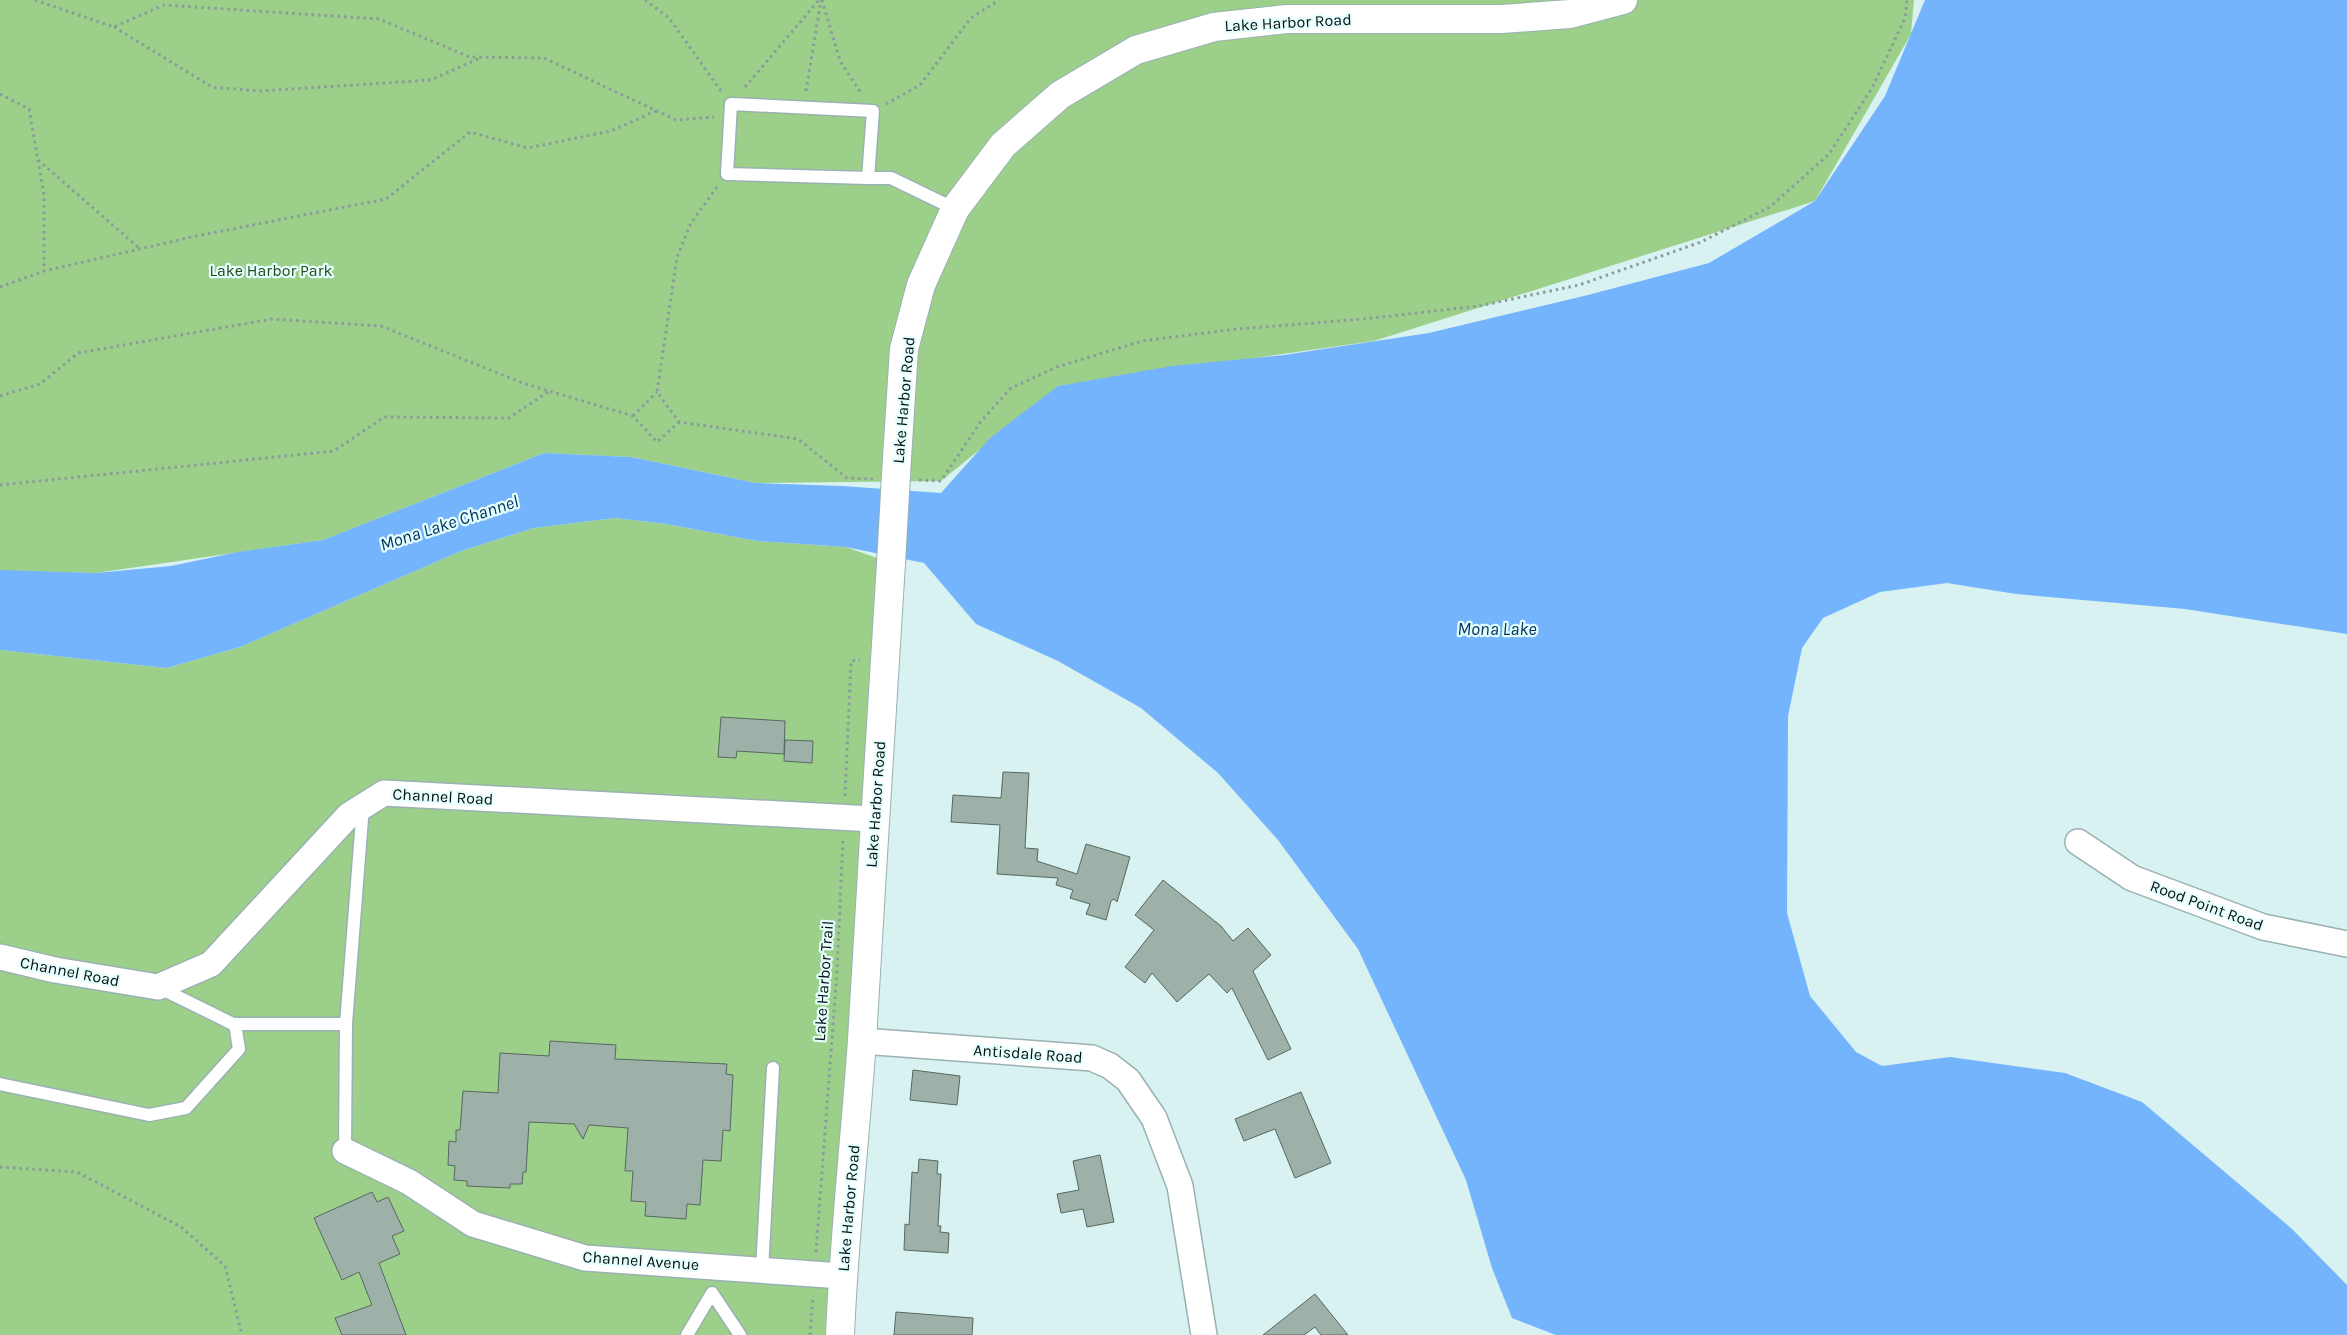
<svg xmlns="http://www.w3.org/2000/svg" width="2347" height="1335" font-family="Karla,sans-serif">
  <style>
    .green { fill: #9cd08a }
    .water { fill: #73b4fc }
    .building { fill: #9db1a8; stroke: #566860 }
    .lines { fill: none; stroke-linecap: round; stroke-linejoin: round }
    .lane-casing { stroke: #9ab1b1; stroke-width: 15 }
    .street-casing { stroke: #9ab1b1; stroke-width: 28 }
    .secondary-casing { stroke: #9ab1b1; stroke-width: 30 }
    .path { stroke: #899b9b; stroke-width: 3; stroke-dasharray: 2.5 4; stroke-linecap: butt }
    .lane { stroke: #fff; stroke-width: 12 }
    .street { stroke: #fff; stroke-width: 25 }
    .secondary { stroke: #fff; stroke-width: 28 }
    .secondary-bridge-casing { stroke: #9ab1b1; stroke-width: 30; stroke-linecap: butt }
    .secondary-bridge { stroke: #fff; stroke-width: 28 }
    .labels { text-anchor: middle; stroke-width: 4.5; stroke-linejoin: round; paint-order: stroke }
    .street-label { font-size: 16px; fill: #081010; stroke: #e5fffe }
    .park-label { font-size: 16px; fill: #254a15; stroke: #e5fffe }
    .water-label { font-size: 18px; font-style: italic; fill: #033460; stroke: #e5fffe }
  </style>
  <rect width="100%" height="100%" fill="#d8f1f1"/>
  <!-- green -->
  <path class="green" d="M0 0H1914L1911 34 1815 201 1374 341 1058 386 941 481 756 483 631 457 544 453 323 540 96 573 0 571Z
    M615 518 666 524 757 541 846 547 891 563 838 1335H0V650L167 668 240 647 461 551 534 528Z"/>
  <!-- water -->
  <path class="water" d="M1925 0H2347V634L2185 609 2016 594 1947 583 1880 592 1823 618 1802 648 1788 716 1787 913 1810 996 1856 1052 1882 1066 1950 1057 2065 1073 2142 1102 2292 1229 2347 1285V1335H1556L1512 1318 1492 1268 1466 1180 1358 949 1278 840 1218 773 1141 708 1058 661 976 624 924 563 846 547 757 541 666 524 615 518 534 528 461 551 240 647 167 668 0 650V570L96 573 171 566 238 552 323 540 544 453 631 457 756 483 842 486 941 493 990 438 1058 386 1172 366 1284 355 1429 333 1588 295 1709 263 1815 201 1885 96Z"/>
  <!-- building -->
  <path class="building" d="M721 717 785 721 784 754 737 751 736 758 718 757Z
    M785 740 813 741 812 763 784 761Z
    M1003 772 1029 773 1025 848 1038 849 1037 861 1077 874 1086 844 1130 857 1117 902 1114 899 1111 901 1106 920 1086 914 1090 904 1070 898 1073 890 1056 885 1058 878 997 874 1000 825 951 822 953 795 1001 798Z
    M1163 880 1221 926 1233 941 1248 928 1271 955 1253 971 1291 1049 1268 1060 1232 988 1227 993 1209 974 1177 1002 1152 973 1145 983 1125 967 1154 930 1135 915Z
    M550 1041 616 1045 615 1059 727 1064 726 1074 733 1075 730 1131 723 1130 721 1161 703 1160 700 1205 687 1204 686 1219 645 1216 646 1202 631 1201 633 1171H625L628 1128 589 1125 583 1139 574 1124 529 1122 526 1172H523L522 1184H510V1188L467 1186V1181L454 1180 455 1166 448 1165 449 1141 456 1142V1130H460L463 1091 498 1093 500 1053 549 1056Z
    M913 1070 960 1076 957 1105 910 1100Z
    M1301 1092 1331 1163 1295 1178 1275 1129 1244 1141 1235 1119Z
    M1100 1155 1114 1222 1087 1227 1083 1209 1061 1213 1057 1194 1079 1190 1073 1161Z
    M919 1159 938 1161 937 1174H941L938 1226H941L940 1232 949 1233 948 1253 904 1250 905 1224 909 1225 912 1172 918 1173Z
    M372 1192 377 1202 388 1197 404 1231 392 1236 400 1254 379 1263 406 1335H342L335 1318 372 1305 359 1272 342 1280 314 1218Z
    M1315 1294 1348 1335H1321L1315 1327 1304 1335H1263Z
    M896 1312 973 1318 972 1335H894Z"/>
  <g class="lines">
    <defs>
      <path id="lane" d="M868 178 873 111 731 104 727 174 868 178H891L955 209
        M158 987 233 1024H346L363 806
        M0 1084 149 1115 186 1108 239 1049 235 1024
        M345 1151 346 1024
        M762 1270 773 1068
        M687 1335 712 1293 740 1335"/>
      <path id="street" d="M2078 842 2132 878 2263 927 2347 944
        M0 957 55 970 158 987 211 964 349 815 384 793 874 819
        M862 1041 1092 1058 1110 1066 1128 1080 1154 1118 1180 1186 1204 1335
        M345 1151 409 1182 473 1224 585 1258 842 1276"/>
      <path id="secondary" d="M897 458 904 349 921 285 955 209 1003 145 1060 95 1136 50 1214 27 1287 19H1502L1570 14 1623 0
        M840 1335C844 1237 855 1139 862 1040 872 881 880 722 891 563"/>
    </defs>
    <!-- lane casing -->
    <use href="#lane" class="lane-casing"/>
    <!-- street casing -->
    <use href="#street" class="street-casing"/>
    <!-- secondary casing -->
    <use href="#secondary" class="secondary-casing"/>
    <!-- path -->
    <path class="path" d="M35 0 114 27 164 5 379 19 470 57 544 58 676 120 714 117
      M645 0 669 18 721 91
      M822 0 840 61 861 93
      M114 27 212 87 259 91 431 80 480 58
      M745 87 819 0
      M806 91 821 0
      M0 94 29 109 44 195V271L196 236 386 199 470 132 528 148 611 131 656 111
      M886 104 920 85 971 18 999 0
      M38 160 139 248
      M717 187 691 223 677 257 657 392 679 422 798 439 847 478 873 479
      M0 287 44 271
      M0 396 40 384 78 353 272 319 381 326 525 384 633 416 657 442 679 422
      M633 416 657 392
      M919 480 941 481 981 421 1011 388 1057 367 1142 341 1237 329 1364 319 1479 306 1579 285 1701 242 1770 207 1829 154 1872 88 1905 18 1907 0
      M0 485 334 451 384 417 509 418 548 392
      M845 796 851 661 860 660
      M0 1167 77 1172 181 1227 225 1266 242 1335
      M816 1252 837 972 843 839
      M810 1335 813 1296"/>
    <!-- lane -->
    <use href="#lane" class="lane"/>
    <!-- street -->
    <use href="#street" class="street"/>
    <!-- secondary -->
    <use href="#secondary" class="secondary"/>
    <defs>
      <path id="secondary-bridge" d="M891 563 897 458"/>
    </defs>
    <!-- secondary-bridge casing -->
    <use href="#secondary-bridge" class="secondary-bridge-casing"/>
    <!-- secondary-bridge -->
    <use href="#secondary-bridge" class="secondary-bridge"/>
  </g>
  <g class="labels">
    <!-- street labels -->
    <g class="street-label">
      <text transform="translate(1288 22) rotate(-3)" y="6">Lake Harbor Road</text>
      <text transform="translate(903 400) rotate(-85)" y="6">Lake Harbor Road</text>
      <text transform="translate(443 796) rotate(3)" y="6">Channel Road</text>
      <text transform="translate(875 804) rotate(-86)" y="6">Lake Harbor Road</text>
      <text transform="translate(2207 905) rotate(20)" y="6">Rood Point Road</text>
      <text transform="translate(70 971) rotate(11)" y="6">Channel Road</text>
      <text transform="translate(823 981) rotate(-86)" y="6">Lake Harbor Trail</text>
      <text transform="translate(1028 1053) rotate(4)" y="6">Antisdale Road</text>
      <text transform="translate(848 1208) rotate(-85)" y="6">Lake Harbor Road</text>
      <text transform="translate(641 1260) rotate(4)" y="6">Channel Avenue</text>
    </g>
    <!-- park labels -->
    <g class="park-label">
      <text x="271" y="276">Lake Harbor Park</text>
    </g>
    <!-- water labels -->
    <g class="water-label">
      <text transform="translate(449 523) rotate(-18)" y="6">Mona Lake Channel</text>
      <text x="1497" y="635">Mona Lake</text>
    </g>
  </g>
</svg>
